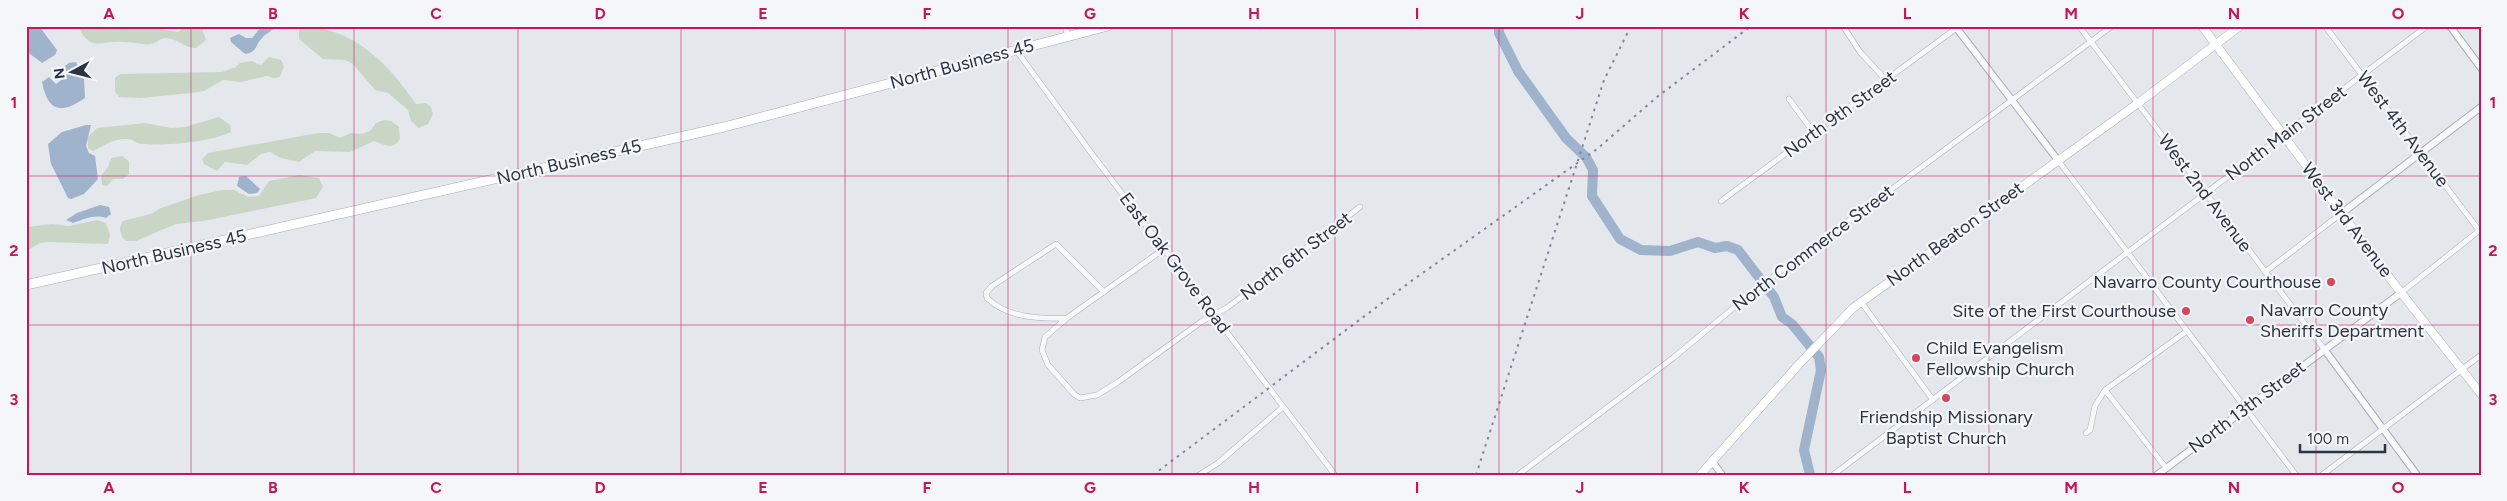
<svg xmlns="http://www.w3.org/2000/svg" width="2507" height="501" font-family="Figtree,sans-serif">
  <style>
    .green { fill: #c9d6c5 }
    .water { fill: #9fb4cc }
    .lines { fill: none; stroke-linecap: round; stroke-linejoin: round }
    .river { stroke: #9fb4cc; stroke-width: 10 }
    .minor-casing { stroke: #a9aeb7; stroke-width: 6 }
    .tertiary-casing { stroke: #a9aeb7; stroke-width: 8 }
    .secondary-casing { stroke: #a9aeb7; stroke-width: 9 }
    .primary-casing { stroke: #a3abb8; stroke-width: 10 }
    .minor { stroke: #f7f8fa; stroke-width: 5 }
    .tertiary { stroke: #f7f8fa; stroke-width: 6 }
    .secondary { stroke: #fff; stroke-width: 8 }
    .primary { stroke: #fff; stroke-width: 9 }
    .rail { stroke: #7d8696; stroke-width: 2; stroke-dasharray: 2.5 5; stroke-linecap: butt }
    .grid { fill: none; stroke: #c2185b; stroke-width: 1; stroke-opacity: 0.55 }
    .poi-dot { fill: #d1495b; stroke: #f4f6f9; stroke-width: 2 }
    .labels { text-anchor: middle; stroke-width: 4.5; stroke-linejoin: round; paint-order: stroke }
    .street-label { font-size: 18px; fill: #2b3445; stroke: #f4f6f9 }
    .poi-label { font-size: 18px; fill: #2b3445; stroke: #f4f6f9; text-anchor: end }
    .neatline { fill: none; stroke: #c2185b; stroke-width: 2 }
    .grid-label { font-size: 16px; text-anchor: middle; font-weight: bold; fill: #c2185b }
  </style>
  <rect width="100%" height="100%" fill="#e4e7ec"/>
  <!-- green -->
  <path class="green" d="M78 26H143L178 32 185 27 194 26 202 29 206 40 196 48C184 48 176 37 164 38 159 39 156 44 150 44 141 45 132 42 123 42 101 40 90 53 78 26Z
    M299 26C352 26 388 63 416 104L426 103 431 107 433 114 428 124 419 128 411 121 408 110 388 93 375 90 352 63 345 60 323 59 299 39Z
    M269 57 281 60 284 66 280 77 274 78 267 76 241 82 223 80 204 91 191 93 141 98 119 97 115 91V78L120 74 222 72 236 67 240 63 251 61 261 65Z
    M219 117 230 125 231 132C210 142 167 146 143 144 136 144 133 138 125 139 112 139 104 146 93 151L88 148V137L97 128 145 123 171 128 185 127Z
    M384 120 391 121 399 127 400 139C393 151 383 144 374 141L350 152 315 151 299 162 281 158 270 152 261 154 247 165 225 162 217 171 204 164 202 159 208 153 318 133H329L340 138 351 133 362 134 370 131 376 123Z
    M122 156 129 161V174L123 179H113L107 186 102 185 101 176 108 167 111 158Z
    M299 175 319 178 323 187 316 198 203 221 176 224 136 241H126C120 236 118 227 123 221L151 214 161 208 199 195 223 190H234L248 197 259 196 269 181Z
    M97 220 106 223 110 235 108 244 50 242 40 243 26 251V227L52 224 69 226Z"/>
  <!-- water -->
  <path class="water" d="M26 26H39L57 50 55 55 42 63 26 51Z
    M262 26H275C272 32 266 33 262 38 255 45 258 52 245 54L231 42 230 38 239 34 246 38H252Z
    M76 62 84 79 85 98C62 114 48 113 42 82L49 77 56 84 64 78 62 68 69 63Z
    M86 125H91L86 146 89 153 95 156 98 179 84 194 71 199 68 198 51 164 48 144 62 132Z
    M246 176 260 189 257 193 249 194 237 186 239 177Z
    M100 205 109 207 111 214 106 218C94 214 85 219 73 223L66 220 77 213Z"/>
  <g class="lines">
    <!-- river -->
    <path class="river" d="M1499 26V33L1518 71 1566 138 1586 157 1593 170 1592 196 1620 239 1641 250 1670 251 1698 242 1715 248 1727 246 1738 250 1774 297 1782 317 1792 324 1819 357 1821 370 1804 450 1810 475"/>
    <defs>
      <path id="minor" d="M1065 26 1068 36
        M1843 26 1860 52 1886 80
        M2079 26 2324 349
        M2325 26 2481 233
        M1016 50 1092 154 1335 475
        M1789 99 1814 133
        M2057 159 2296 475
        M1721 201 1958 27
        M1164 249 1067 318 1045 337 1042 350 1048 365 1074 394 1080 398 1097 395 1118 382 1201 322 1228 307 1360 207
        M2265 272 2342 213
        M2402 292 2480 230
        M1861 302 1933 400
        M1067 318C1040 319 1007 318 987 298L986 293 992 286 1056 244 1104 292
        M2105 390 2166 468
        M2086 433 2090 430 2095 406 2105 390 2187 331
        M1199 475 1218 463 1283 407
        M1518 475 1673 358 1754 291 2112 26
        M1833 475 2427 26
        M2322 475 2481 355"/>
      <path id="tertiary" d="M1955 26 2057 159
        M2450 26 2481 68
        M2342 213 2481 107
        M2324 349 2417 475
        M1712 461 1722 475
        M2157 475 2402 292"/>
      <path id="secondary" d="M2202 26 2395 285 2481 394
        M1700 475 1802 361 1853 308 2137 104 2240 26"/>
      <path id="primary" d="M26 285 724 127 1108 26"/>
    </defs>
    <!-- minor casing -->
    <use href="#minor" class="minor-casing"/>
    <!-- tertiary casing -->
    <use href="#tertiary" class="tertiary-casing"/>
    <!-- secondary casing -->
    <use href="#secondary" class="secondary-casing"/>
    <!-- primary casing -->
    <use href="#primary" class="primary-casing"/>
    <!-- minor -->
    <use href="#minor" class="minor"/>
    <!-- tertiary -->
    <use href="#tertiary" class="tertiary"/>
    <!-- secondary -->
    <use href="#secondary" class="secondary"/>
    <!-- primary -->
    <use href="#primary" class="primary"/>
    <!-- rail -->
    <path class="rail" d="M1153 475 1410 282 1597 149 1657 97 1751 26
      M1476 475 1604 80 1631 26"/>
  </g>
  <!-- grid -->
  <path class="grid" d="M191 26V475M354 26V475M518 26V475M681 26V475M845 26V475M1008 26V475M1172 26V475M1335 26V475M1499 26V475M1662 26V475M1826 26V475M1989 26V475M2153 26V475M2316 26V475M26 176H2481M26 325H2481"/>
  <!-- markers -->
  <g class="poi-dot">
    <circle cx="2331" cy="282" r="5"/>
    <circle cx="2186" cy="311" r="5"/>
    <circle cx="2250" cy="320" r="5"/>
    <circle cx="1916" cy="358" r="5"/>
    <circle cx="1946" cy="398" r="5"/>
  </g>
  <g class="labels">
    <!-- street labels -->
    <g class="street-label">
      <text transform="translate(962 64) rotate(-15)" y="6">North Business 45</text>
      <text transform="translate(1840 114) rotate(-36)" y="6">North 9th Street</text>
      <text transform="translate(2403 129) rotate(53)" y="6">West 4th Avenue</text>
      <text transform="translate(2286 133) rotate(-37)" y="6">North Main Street</text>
      <text transform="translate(569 162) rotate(-13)" y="6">North Business 45</text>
      <text transform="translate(2205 193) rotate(53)" y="6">West 2nd Avenue</text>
      <text transform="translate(2347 220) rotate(53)" y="6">West 3rd Avenue</text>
      <text transform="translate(1955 234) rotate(-36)" y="6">North Beaton Street</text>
      <text transform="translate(1813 248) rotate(-37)" y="6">North Commerce Street</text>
      <text transform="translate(174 252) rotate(-13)" y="6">North Business 45</text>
      <text transform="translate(1296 256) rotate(-37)" y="6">North 6th Street</text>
      <text transform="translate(1175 263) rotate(53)" y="6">East Oak Grove Road</text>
      <text transform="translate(2247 407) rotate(-37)" y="6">North 13th Street</text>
    </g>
    <!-- poi labels -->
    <g class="poi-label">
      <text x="2321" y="288">Navarro County Courthouse</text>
      <text x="2260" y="316" text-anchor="start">Navarro County<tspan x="2260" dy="21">Sheriffs Department</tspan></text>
      <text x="2176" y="317">Site of the First Courthouse</text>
      <text x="1926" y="354" text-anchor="start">Child Evangelism<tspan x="1926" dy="21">Fellowship Church</tspan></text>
      <text x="1946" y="423" text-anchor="middle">Friendship Missionary<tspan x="1946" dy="21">Baptist Church</tspan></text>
    </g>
  </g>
  <!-- border -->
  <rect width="2507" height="501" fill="none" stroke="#f4f6f9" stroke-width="55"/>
  <!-- north arrow -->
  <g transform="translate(72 72) rotate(263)" stroke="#f4f6f9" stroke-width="4" paint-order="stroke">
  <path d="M0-4L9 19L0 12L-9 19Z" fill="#2b3445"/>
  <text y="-8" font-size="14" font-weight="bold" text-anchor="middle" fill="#2b3445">N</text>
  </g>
  <!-- scale -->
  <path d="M2300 444v8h85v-8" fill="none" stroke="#2b3445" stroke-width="2.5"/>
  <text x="2307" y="444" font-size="15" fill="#2b3445" stroke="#f4f6f9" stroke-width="4" paint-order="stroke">100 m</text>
  <rect x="28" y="28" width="2452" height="446" class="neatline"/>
  <g class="grid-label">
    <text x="109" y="19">A</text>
    <text x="273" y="19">B</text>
    <text x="436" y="19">C</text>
    <text x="600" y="19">D</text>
    <text x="763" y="19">E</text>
    <text x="927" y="19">F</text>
    <text x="1090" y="19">G</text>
    <text x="1254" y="19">H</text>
    <text x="1417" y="19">I</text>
    <text x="1580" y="19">J</text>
    <text x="1744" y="19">K</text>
    <text x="1907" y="19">L</text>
    <text x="2071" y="19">M</text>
    <text x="2234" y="19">N</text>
    <text x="2398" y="19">O</text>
    <text x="14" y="108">1</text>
    <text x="2493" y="108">1</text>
    <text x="14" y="256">2</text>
    <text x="2493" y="256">2</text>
    <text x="14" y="405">3</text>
    <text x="2493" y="405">3</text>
    <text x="109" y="493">A</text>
    <text x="273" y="493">B</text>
    <text x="436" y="493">C</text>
    <text x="600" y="493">D</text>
    <text x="763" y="493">E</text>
    <text x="927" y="493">F</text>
    <text x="1090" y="493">G</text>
    <text x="1254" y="493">H</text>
    <text x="1417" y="493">I</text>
    <text x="1580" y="493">J</text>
    <text x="1744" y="493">K</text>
    <text x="1907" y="493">L</text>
    <text x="2071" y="493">M</text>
    <text x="2234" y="493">N</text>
    <text x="2398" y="493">O</text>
  </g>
</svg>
